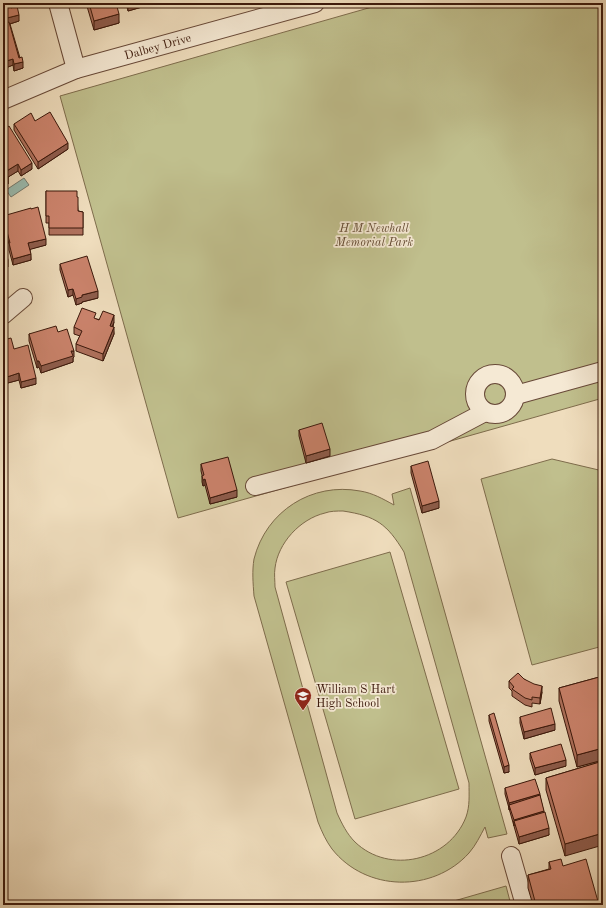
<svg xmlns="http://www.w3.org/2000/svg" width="606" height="908" font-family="'Old Standard TT',serif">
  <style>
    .green { fill: #c0bf8d; stroke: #7e6c4c; fill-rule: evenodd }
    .water { fill: #9abcb0; stroke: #747a6e }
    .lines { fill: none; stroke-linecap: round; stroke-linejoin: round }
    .minor-casing { stroke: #684938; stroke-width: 20 }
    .minor { stroke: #f5e9d4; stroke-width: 18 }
    .wall { fill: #af715d; stroke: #3b180b }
    .shaded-wall { fill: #8e5c4c; stroke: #3b180b }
    .building { fill: #cb836c; stroke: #3b180b }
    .labels { text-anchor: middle; stroke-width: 3.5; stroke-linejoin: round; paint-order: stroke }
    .street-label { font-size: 12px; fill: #3b180b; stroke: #f5e9d4 }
    .park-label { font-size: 12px; font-style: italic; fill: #634a32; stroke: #f5e9d4 }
    .poi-label { font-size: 12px; fill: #3b180b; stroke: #f5e9d4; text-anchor: start }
  </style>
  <rect width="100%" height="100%" fill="#efddbd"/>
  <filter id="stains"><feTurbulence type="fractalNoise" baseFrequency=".005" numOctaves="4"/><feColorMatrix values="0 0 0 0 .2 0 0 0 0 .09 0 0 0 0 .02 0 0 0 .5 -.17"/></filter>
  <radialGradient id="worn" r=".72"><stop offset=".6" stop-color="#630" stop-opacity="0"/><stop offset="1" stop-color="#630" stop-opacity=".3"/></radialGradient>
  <!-- green -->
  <path class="green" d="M386 3H603V398L178 518 60 96Z
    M552 459 603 471V646L532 665 481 479Z
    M410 488 507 834 488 838 485 827C480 836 476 845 469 853 433 893 366 892 332 849 326 841 322 832 318 822L254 596C253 583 252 571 254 559 266 511 312 482 360 491 373 493 383 499 394 505L392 494ZM343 511C376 516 387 524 404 552L469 783C469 795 470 806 466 817 449 861 389 875 355 842 347 834 342 824 337 813L275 587C275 581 274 574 275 568 278 543 300 519 325 513 330 511 337 511 343 511Z
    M390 552 459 789 355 819 286 582Z
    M506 886 511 905H440Z"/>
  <!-- water -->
  <path class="water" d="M24 178 29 185 11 197 6 190Z"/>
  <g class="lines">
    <defs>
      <g id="minor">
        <path d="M58 3 76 69"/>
        <path id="s1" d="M3 100 76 69 315 3"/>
        <path d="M3 315 23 298"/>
        <circle cx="495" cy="394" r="20"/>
        <path d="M516 395 603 371"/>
        <path d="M255 486 432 440 485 412"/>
        <path d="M511 856 525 905"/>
      </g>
    </defs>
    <!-- minor casing -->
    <use href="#minor" class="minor-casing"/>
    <!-- minor -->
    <use href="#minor" class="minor"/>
  </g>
  <!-- wall -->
  <path class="wall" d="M3 3 11 8 19 21 10 24 23 68 14 71 13 65 3 69Z
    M86 3H116L119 23 94 30Z
    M126 3H156L128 11Z
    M35 121 68 149 38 169 14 130V124Z
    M3 130 32 169 21 176 18 171 8 177V184Z
    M46 191 77 197 78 211 83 212V235H49V223H46Z
    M3 216 46 245 30 249 31 260 13 265 9 250V244L3 222Z
    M603 223V256H602V245L599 243V231Z
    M60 264 98 298 82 302V303L76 305 73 295 68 297 60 270Z
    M96 319 114 322 113 327 114 334 103 361 76 351V344L80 336 74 334V327Z
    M58 332 74 357 73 358V362L41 373 39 367 37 368 29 341V334Z
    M3 340 14 349 36 384 21 388 19 380 4 384Z
    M299 430 330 456 306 463 299 436Z
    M201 464 237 497 210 504 205 485 203 486 202 482V475L201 471Z
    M411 466 439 508 422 513 411 473Z
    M603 676V760L577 767 559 701V688Z
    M524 679 542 692 540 704 532 703V707L525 705 512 696V691L509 688V681Z
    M489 715 509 772 504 773 489 721Z
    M520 717 555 730 524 739 520 723Z
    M530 753 566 766 535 775 530 759Z
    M603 761 565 856 546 790V778Z
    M505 788 540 796 544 813 549 835 519 844 505 794Z
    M602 852H603V866L602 862Z
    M549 862 563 866 599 905H533L528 888V875L549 869Z"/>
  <!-- shaded-wall -->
  <path class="shaded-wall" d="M128 3H156L128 11Z
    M119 14V23L94 30V21Z
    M19 15V21L3 26V19Z
    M13 59V65L3 69V62Z
    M23 62V68L14 71V64Z
    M68 143V149L38 169V162Z
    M32 163V169L21 176V170Z
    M18 164V171L5 179V172Z
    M8 177V184L3 187V181Z
    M46 239V245L28 250V243Z
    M31 254V260L13 265V259Z
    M8 260V267L3 268V262Z
    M73 289V295L68 297V290Z
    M98 291V298L82 302V303L76 305V299L82 295Z
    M114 315V322L110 332V326Z
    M114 327V334L103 361V354Z
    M71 351H74V357L73 358V362L41 373V366Z
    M37 361H39V367L37 368Z
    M19 373V380L4 384V378Z
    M36 378V384L21 388V382Z
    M330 449V456L306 463V456Z
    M205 479V485L203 486V480Z
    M237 490V497L210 504V498Z
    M439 501V508L422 513V506Z
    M542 686V692L540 704V698Z
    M555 724V730L524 739V732Z
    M603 748V760L577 767V755Z
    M566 760V766L535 775V768Z
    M509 765V772L504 773V767Z
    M540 794V801L509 805V810V803Z
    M544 811V817L514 821V826V820Z
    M549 828V835L519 844V837Z
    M603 833V845L565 856V844Z"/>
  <!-- building -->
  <path class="building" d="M3 3H10L11 8 17 6 19 15 3 19Z
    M89 3H116L119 14 94 21Z
    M9 22 19 58 22 57 23 62 14 64 13 59 3 62V24Z
    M50 112 68 143 38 162 14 124 31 113 35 121Z
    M9 126 32 163 21 170 18 164 5 172 8 177 3 181V130Z
    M46 191H77V197H78V211L83 212V228H49V216H46Z
    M38 207 46 239 28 243 31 254 13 259 9 243H10L3 216 31 208V209Z
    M603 223V233L599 231Z
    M3 241 8 260 3 262Z
    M87 256 98 291 82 295V297L76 299 73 289 68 290 60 264Z
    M82 308 96 313 94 318 99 320 103 311 114 315 110 326 114 327 103 354 76 344 82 331 74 327Z
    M56 326 58 332 67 329 74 351H71L73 356 41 366 39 361H37L29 334Z
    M11 338 14 349 28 345 36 378 21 382 19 373 4 378 3 340Z
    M322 423 330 449 306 456 299 430Z
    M228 457 237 490 210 498 205 479 203 480 202 476 204 475 201 464Z
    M428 461 439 501 422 506 411 466Z
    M518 673 524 679 534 684 542 686 540 698 532 697V700L525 698 512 689 514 687 509 681Z
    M603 676V748L577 755 559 688Z
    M551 708 555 724 524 732 520 717Z
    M494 713 509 765 504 767 489 715Z
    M561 744 566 760 535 768 530 753Z
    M603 761V833L565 844 546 778Z
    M535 779 540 794 509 803 505 788Z
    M540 795 544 811 514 820 509 805Z
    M545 812 549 828 519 837 514 821Z
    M561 859 563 866 586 859 599 905H536L528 875 551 869 549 862Z"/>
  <!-- icons -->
  <defs>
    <symbol id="school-pin" viewBox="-11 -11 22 30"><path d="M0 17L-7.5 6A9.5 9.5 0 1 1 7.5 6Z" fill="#8f2418" stroke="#f5e9d4"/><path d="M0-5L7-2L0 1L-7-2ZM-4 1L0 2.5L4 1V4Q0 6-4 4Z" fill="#fff"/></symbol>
  </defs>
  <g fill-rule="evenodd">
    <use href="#school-pin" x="293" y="686" width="20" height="27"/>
  </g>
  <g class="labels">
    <!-- street labels -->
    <g class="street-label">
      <text dy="4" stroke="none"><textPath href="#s1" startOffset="164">Dalbey Drive</textPath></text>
    </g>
    <!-- park labels -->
    <g class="park-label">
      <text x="374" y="232">H M Newhall<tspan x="374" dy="14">Memorial Park</tspan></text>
    </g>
    <!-- poi labels -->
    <g class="poi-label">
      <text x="316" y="693">William S Hart<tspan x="316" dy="14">High School</tspan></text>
    </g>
  </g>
  <!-- margin -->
  <rect width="606" height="908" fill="none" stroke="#efddbd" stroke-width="16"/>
  <rect x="4" y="4" width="598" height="900" fill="none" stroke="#3b180b" stroke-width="2"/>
  <rect x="8" y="8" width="590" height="892" fill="none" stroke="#3b180b"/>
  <rect width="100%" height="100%" filter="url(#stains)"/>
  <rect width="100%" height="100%" fill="url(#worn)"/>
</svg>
